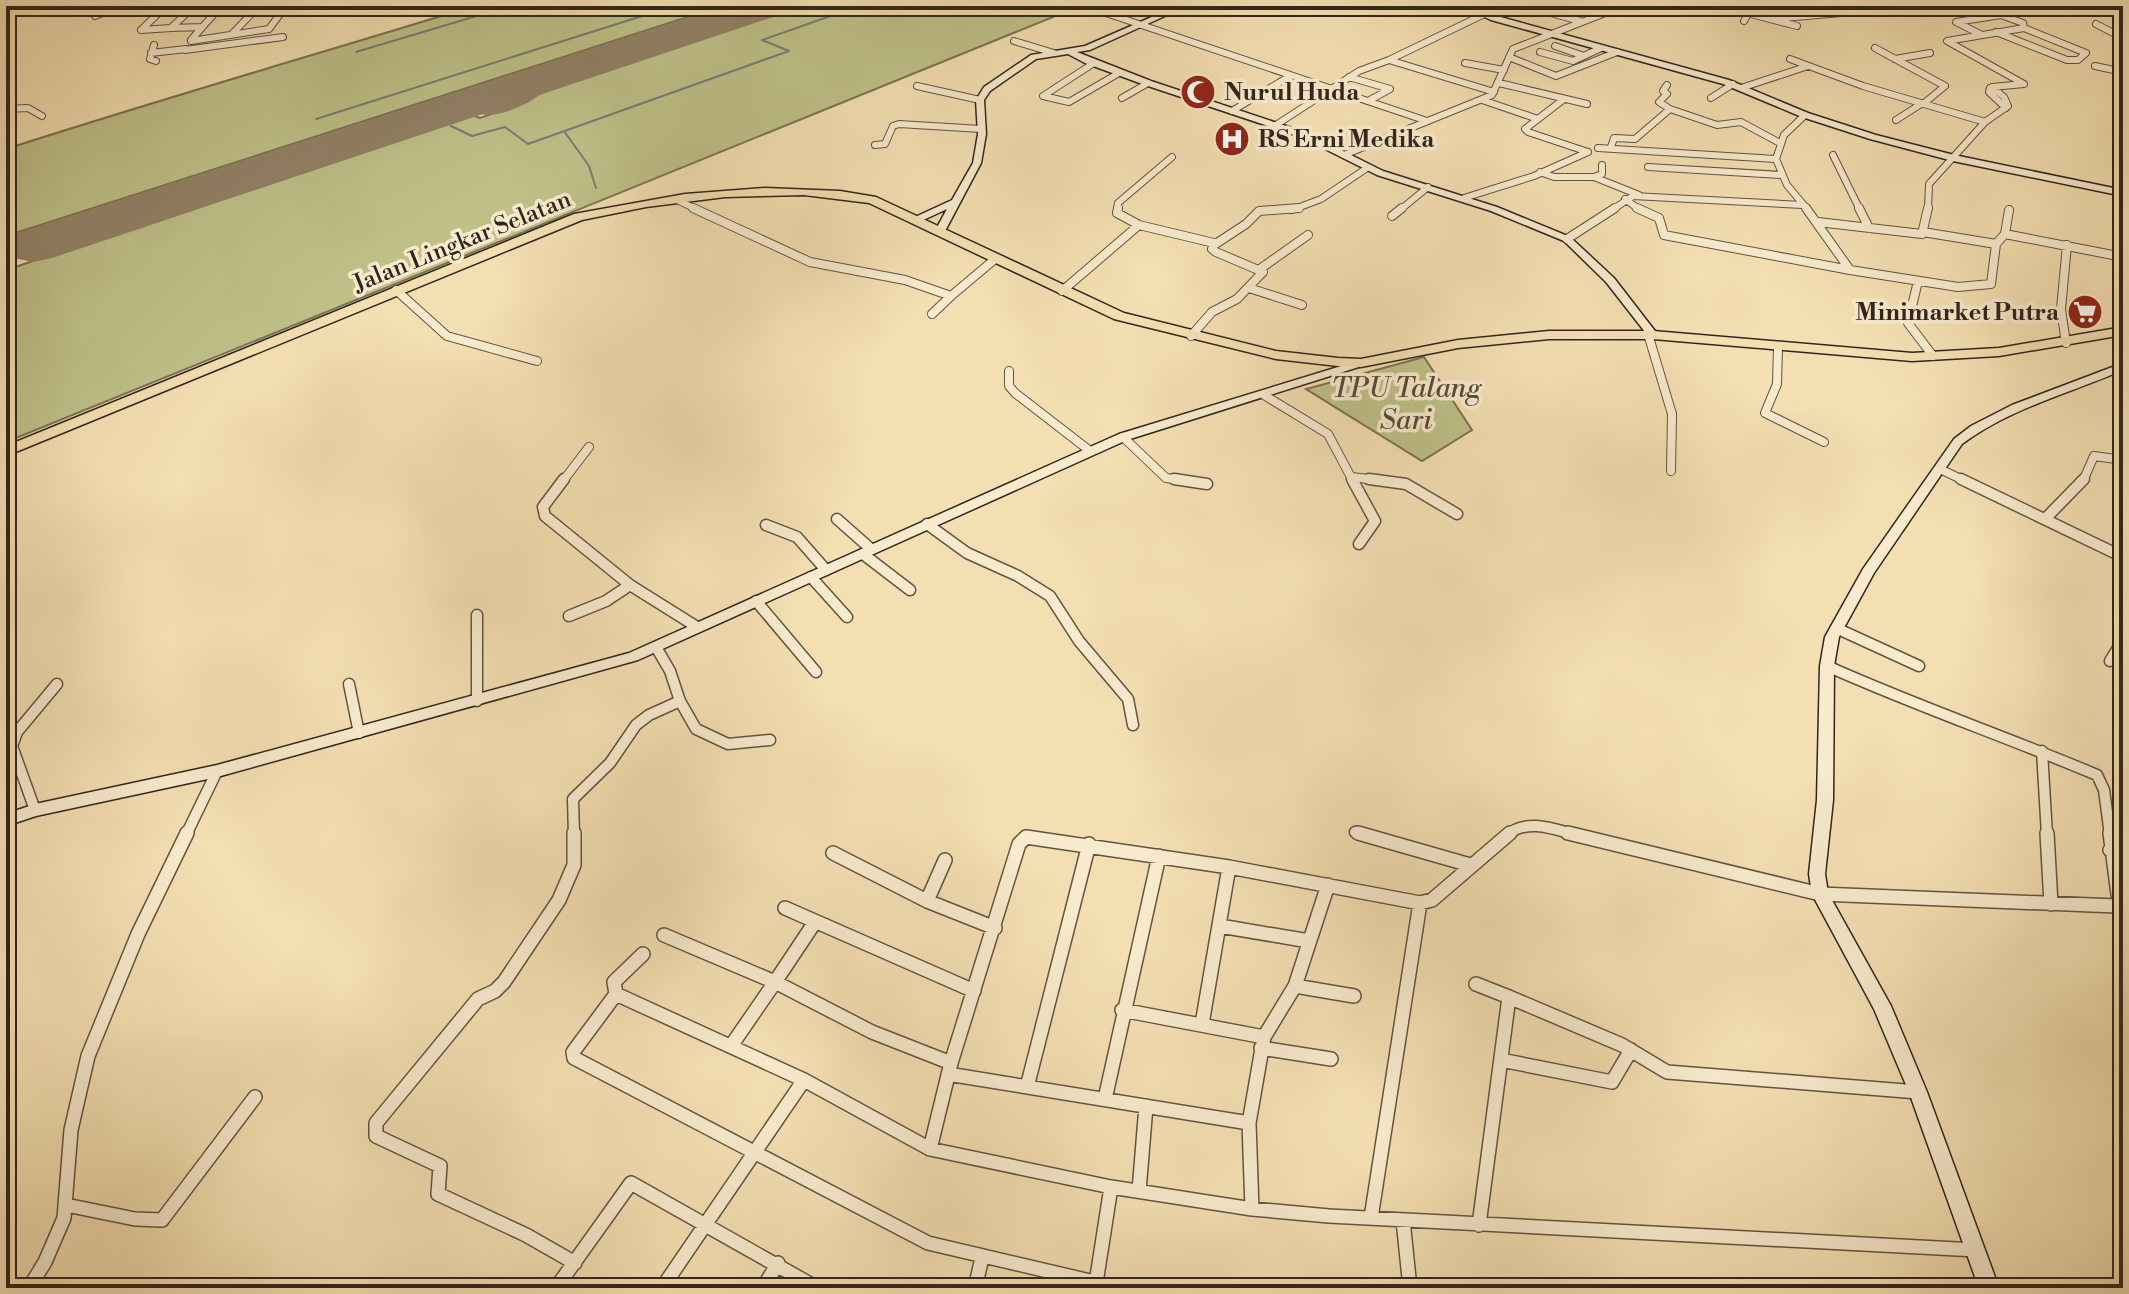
<svg xmlns="http://www.w3.org/2000/svg" width="2129" height="1294" font-family="'Libre Bodoni',serif">
  <style>
    .green { fill: #bfc189; stroke: #787353; stroke-width: 2 }
    .lines { fill: none; stroke-linecap: round; stroke-linejoin: round }
    .stream { stroke: #747e79; stroke-width: 2 }
    .river { fill: #a0bab7; fill-rule: evenodd }
    .taxiway { fill: #928268; fill-rule: evenodd }
    .runway { fill: #928268; fill-rule: evenodd }
    .street-far3-casing { stroke: #625442; stroke-width: 8 }
    .street-far2-casing { stroke: #625442; stroke-width: 10 }
    .street-far1-casing { stroke: #625442; stroke-width: 13 }
    .street-casing { stroke: #625442; stroke-width: 16 }
    .secondary-casing { stroke: #31251d; stroke-width: 3 }
    .highway-casing { stroke: #31251d; stroke-width: 3 }
    .street-far3 { stroke: #f8eacd; stroke-width: 6 }
    .street-far2 { stroke: #f8eacd; stroke-width: 8 }
    .street-far1 { stroke: #f8eacd; stroke-width: 10 }
    .street { stroke: #f8eacd; stroke-width: 13 }
    .secondary { fill: #f8eacd; fill-rule: evenodd }
    .highway { fill: #f4dfb2; fill-rule: evenodd }
    .labels { text-anchor: middle; stroke-width: 7; stroke-linejoin: round; paint-order: stroke }
    .far-poi-label { font-size: 24px; font-weight: bold; fill: #31251d; stroke: #f8eacd; text-anchor: start }
    .far-street-label { font-size: 24px; fill: #31251d; stroke: #f8eacd }
    .park-label { font-size: 28px; font-style: italic; fill: #544c38; stroke: #f8eacd }
  </style>
  <rect width="100%" height="100%" fill="#f4dfb2"/>
  <filter id="stains"><feTurbulence type="fractalNoise" baseFrequency=".0025" numOctaves="4"/><feColorMatrix values="0 0 0 0 .2 0 0 0 0 .09 0 0 0 0 .02 0 0 0 .5 -.17"/></filter>
  <radialGradient id="worn" r=".72"><stop offset=".6" stop-color="#630" stop-opacity="0"/><stop offset="1" stop-color="#630" stop-opacity=".3"/></radialGradient>
  <!-- green -->
  <path class="green" d="M474 6H722L6 236V149C161 99 318 54 474 6Z
    M795 6H1080L6 442V270L472 115 480 118 527 102 545 89Z
    M1424 357 1472 430 1422 461 1306 389Z"/>
  <g class="lines">
    <!-- stream -->
    <path class="stream" d="M356 52 510 6
      M316 119 674 6
      M451 126 472 136 505 127 528 144 789 51 762 40 859 6
      M564 131 589 166 596 188"/>
    <!-- river -->
    <path class="river" d="M6 6H14L6 11Z"/>
    <!-- taxiway -->
    <path class="taxiway" d="M565 67 571 68 574 72 571 76C543 91 492 136 461 103 473 86 495 82 515 86L518 90 515 94 489 96 481 101C511 110 537 74 565 67Z"/>
    <!-- runway -->
    <path class="runway" d="M724 6H785L779 15 52 258 33 262 14 258 6 246 14 234Z"/>
    <defs>
      <path id="street-far3" d="M1302 6 1322 12
        M1525 6 1580 21
        M1091 8 1427 121
        M1751 14 1797 26
        M95 16 120 6
        M1771 19 1864 11 1876 6
        M1744 21 1753 6
        M2096 24 2123 38
        M171 28 202 27
        M141 30 171 28 194 6
        M141 30 166 6
        M232 34 259 6
        M1980 34 1956 22 2001 15 2023 23 2024 28 2086 53 2078 60H2067L1996 32
        M191 40 221 6
        M191 41 269 29 286 6
        M1014 41 1054 53
        M154 45 150 59 156 61
        M1555 46 1584 56
        M1875 48 1945 86 1923 104
        M185 50 283 37
        M1540 52 1573 61 1601 48
        M151 53 186 49
        M1509 57 1556 76 1617 52
        M1790 59 1863 86 1985 122 1929 184 1928 210
        M1895 59 1930 53
        M1389 60 1494 92
        M1094 63 1043 96 1069 102 1119 73
        M1465 63 1504 70
        M2095 66 2123 72
        M1349 77 1390 89 1370 100
        M1499 83 1587 104
        M1667 85 1663 91 1667 94 1659 102 1670 109
        M917 86 980 100
        M1741 88 1808 66
        M1990 88 1989 92 2006 108
        M1122 98 1148 83
        M1711 98 1733 84
        M1482 100 1538 119 1525 129 1528 132 1588 152
        M6 109 28 108 42 116
        M1232 111 1290 76
        M1805 115 1784 135 1776 159 1787 185 1808 210
        M1538 119 1564 99
        M1896 120 1921 104
        M1985 122 2008 106 2004 97 1992 87 2024 84 1947 41 2024 28
        M1276 125 1359 71 1389 60 1501 6
        M875 145 885 144 893 126 899 124 981 129
        M1611 147 1614 138 1635 139 1670 109 1717 125 1741 122 1780 143
        M1598 148 1776 159
        M1344 155 1492 95 1513 49 1623 6
        M1833 155 1860 210
        M1648 167 1782 175
        M1540 172 1554 177H1594L1639 195
        M1594 177 1602 174V165
        M1464 198 1534 176 1588 152
        M1625 199 1640 210
        M677 200 698 210
        M1117 210 1118 203 1172 157
        M1263 210H1276
        M1292 210 1321 199 1367 168
        M1400 210 1428 187
        M1612 210 1633 196 1803 205"/>
      <path id="street-far2" d="M693 208 810 262 905 280 951 296 995 259
        M1118 208 1117 213 1139 225 1214 243
        M1637 208 1659 218 1664 235 1850 270
        M1806 208 1850 270 1958 287 1991 284 1996 244 2005 234 2123 257
        M1859 208 1869 228
        M1392 216 1402 208
        M1818 222 1922 234 1928 208
        M1923 232 1996 244
        M2005 234 2009 210
        M1567 239 1615 208
        M1260 269 1308 235
        M1918 281 1908 323 1933 356
        M1249 288 1302 305
        M396 290 447 336 537 361
        M1062 291 1139 225
        M932 314 951 296
        M1648 334 1672 414 1671 471
        M1191 336 1212 312 1237 299 1263 272 1216 252 1212 249 1214 245 1246 224 1259 211 1299 208
        M2066 343 2061 309 2067 245
        M1778 347 1777 384 1765 413 1824 442
        M1009 371V386L1015 393 1090 451
        M1264 395 1328 434 1353 481
        M1123 437 1166 478 1188 481
        M1940 469 1965 481
        M1352 477 1384 481
        M563 481 589 447
        M2083 481 2094 456 2123 460"/>
      <path id="street-far1" d="M564 479 543 507 545 516 630 585 697 627
        M1174 479 1207 484
        M1352 479 1375 521 1359 544
        M1369 479 1406 484 1457 514
        M1961 479 2123 557
        M837 519 871 549
        M2045 519 2084 479
        M927 524 967 553 1018 576 1050 596 1079 641 1128 699 1133 725
        M766 525 797 537 826 570
        M863 554 910 590
        M811 577 847 617
        M756 601 816 672
        M477 615V701
        M569 616 606 601 630 585
        M1836 628 1919 666
        M2110 661 2123 640
        M1827 666C1916 706 2007 737 2097 775L2104 790 2110 835
        M349 684 359 733
        M680 701 696 729 728 744 770 740
        M2042 751 2047 835
        M35 810 12 746 17 732 57 684
        M1355 832 1364 835
        M186 835 217 771
        M574 835 573 799 610 763 636 725 649 715 680 701 670 671 656 647
        M1507 835C1527 818 1554 829 1576 835"/>
      <path id="street" d="M574 833V865L559 900 504 982 495 991 478 999 376 1123V1136L440 1166 438 1194 526 1235 575 1263
        M1358 833 1470 865
        M1568 833 1820 894 2116 906 2119 902 2110 833
        M2047 833 2051 904
        M2110 850 2123 854
        M833 853 927 901 995 928
        M927 901 945 860
        M785 908 974 991
        M1220 926 1309 941
        M664 935 775 982 815 922
        M1476 984 1509 997
        M1295 986 1354 996
        M616 994 614 982 643 954
        M1122 1010 1264 1037
        M1202 1024 1229 867
        M731 1046 775 982 872 1032 951 1063
        M1261 1048 1331 1059
        M1501 1060 1612 1082 1631 1050
        M948 1074 1249 1123 1252 1209
        M1027 1087 1089 844
        M1105 1099 1159 856
        M1249 1123 1264 1037 1295 986 1328 885
        M930 1149 951 1063 1019 844 1026 837 1229 867 1420 903 1432 900 1510 833
        M1139 1191 1146 1106
        M66 1205 135 1219 162 1220 255 1097
        M1371 1218 1420 903
        M1403 1220 1410 1288
        M1479 1225 1509 997 1622 1045 1667 1072 1918 1092
        M1096 1283 1111 1187
        M29 1288 45 1262 64 1218 71 1130 88 1056 138 934 187 833
        M556 1288 631 1183 817 1288
        M662 1288 804 1080
        M763 1288 778 1263
        M975 1288 982 1258
        M1120 1288 928 1243 574 1058 573 1052 616 994 804 1080 930 1149 1111 1187 1252 1209 1329 1216 1976 1250"/>
      <path id="secondary" d="M1177 6H1187L1090 50 1077 52 1151 81 1307 133 1383 171 1497 207 1570 237 1614 278 1658 335 1657 337H1649L1606 282 1564 241 1491 211 1377 175 1301 137 1145 85 1085 63 1068 54 1036 59 990 91 984 100 986 134 981 163 945 231 940 234 935 231 947 209 919 222H913V218L952 200 973 163 978 134 976 100 984 87 1031 55 1085 46Z
        M1461 6H1471L1497 16 1729 80 1808 113 1876 135 1954 155 2123 190V196L1953 161 1870 139 1802 117 1723 84 1491 20Z
        M1361 360 1367 363 1365 365 1127 440 638 660 217 777 36 816 6 826V814L35 804 217 765 629 653 1119 434Z
        M2123 363V370C2068 394 2010 408 1962 444L1874 573 1839 637 1834 666 1833 800 1825 874 1828 893 1891 1006 1927 1092 1999 1288H1979L1909 1092 1874 1009 1812 894 1809 874 1817 800 1820 666 1825 637 1863 569 1954 439 1971 426 2012 405Z"/>
      <path id="highway" d="M765 188 840 191 876 197 1124 313 1276 351 1338 358 1361 359 1458 340 1549 331H1653L1912 353 1999 348 2123 327V335L1999 356 1912 361 1653 339H1549L1458 348 1361 367 1338 366 1276 359 1114 319 869 203 804 195 725 197 646 207 582 220 6 456V446L574 214 685 194Z"/>
    </defs>
    <!-- street-far3 casing -->
    <use href="#street-far3" class="street-far3-casing"/>
    <!-- street-far2 casing -->
    <use href="#street-far2" class="street-far2-casing"/>
    <!-- street-far1 casing -->
    <use href="#street-far1" class="street-far1-casing"/>
    <!-- street casing -->
    <use href="#street" class="street-casing"/>
    <!-- secondary casing -->
    <use href="#secondary" class="secondary-casing"/>
    <!-- highway casing -->
    <use href="#highway" class="highway-casing"/>
    <!-- street-far3 -->
    <use href="#street-far3" class="street-far3"/>
    <!-- street-far2 -->
    <use href="#street-far2" class="street-far2"/>
    <!-- street-far1 -->
    <use href="#street-far1" class="street-far1"/>
    <!-- street -->
    <use href="#street" class="street"/>
    <!-- secondary -->
    <use href="#secondary" class="secondary"/>
    <!-- highway -->
    <use href="#highway" class="highway"/>
  </g>
  <!-- icons -->
  <defs>
    <symbol id="mosque-disc" viewBox="-11 -11 22 22"><circle r="9.5" fill="#8f2418" stroke="#f8eacd"/><path d="M3.5-4.9A6 6 0 1 0 3.5 4.9A5 5 0 1 1 3.5-4.9Z" fill="#fff"/></symbol>
    <symbol id="hospital-disc" viewBox="-11 -11 22 22"><circle r="9.5" fill="#8f2418" stroke="#f8eacd"/><path d="M-5-5h3v3.5h4V-5h3V5h-3V1.5h-4V5h-3Z" fill="#fff"/></symbol>
    <symbol id="supermarket-disc" viewBox="-11 -11 22 22"><circle r="9.5" fill="#8f2418" stroke="#f8eacd"/><path d="M-6-5.5h2.5l.6 2H6L4.5 2H-2.5L-4.4-4H-6ZM-1.5 3.2a1.3 1.3 0 1 0 .1 0ZM3 3.2a1.3 1.3 0 1 0 .1 0Z" fill="#fff"/></symbol>
  </defs>
  <g fill-rule="evenodd">
    <use href="#mosque-disc" x="1178" y="72" width="40" height="40"/>
    <use href="#hospital-disc" x="1212" y="119" width="40" height="40"/>
    <use href="#supermarket-disc" x="2065" y="292" width="40" height="40"/>
  </g>
  <g class="labels">
    <!-- far-poi labels -->
    <g class="far-poi-label">
      <text x="1224" y="100">Nurul Huda</text>
      <text x="1258" y="147">RS Erni Medika</text>
      <text x="2059" y="320" text-anchor="end">Minimarket Putra</text>
    </g>
    <!-- far-street labels -->
    <g class="far-street-label">
      <text transform="translate(462 241) rotate(-22)" y="8">Jalan Lingkar Selatan</text>
    </g>
    <!-- park labels -->
    <g class="park-label">
      <text x="1406" y="397">TPU Talang<tspan x="1406" dy="32">Sari</tspan></text>
    </g>
  </g>
  <!-- margin -->
  <rect width="2129" height="1294" fill="none" stroke="#f4dfb2" stroke-width="32"/>
  <rect x="8" y="8" width="2113" height="1278" fill="none" stroke="#31251d" stroke-width="4"/>
  <rect x="16" y="16" width="2097" height="1262" fill="none" stroke="#31251d" stroke-width="2"/>
  <rect width="100%" height="100%" filter="url(#stains)"/>
  <rect width="100%" height="100%" fill="url(#worn)"/>
</svg>
